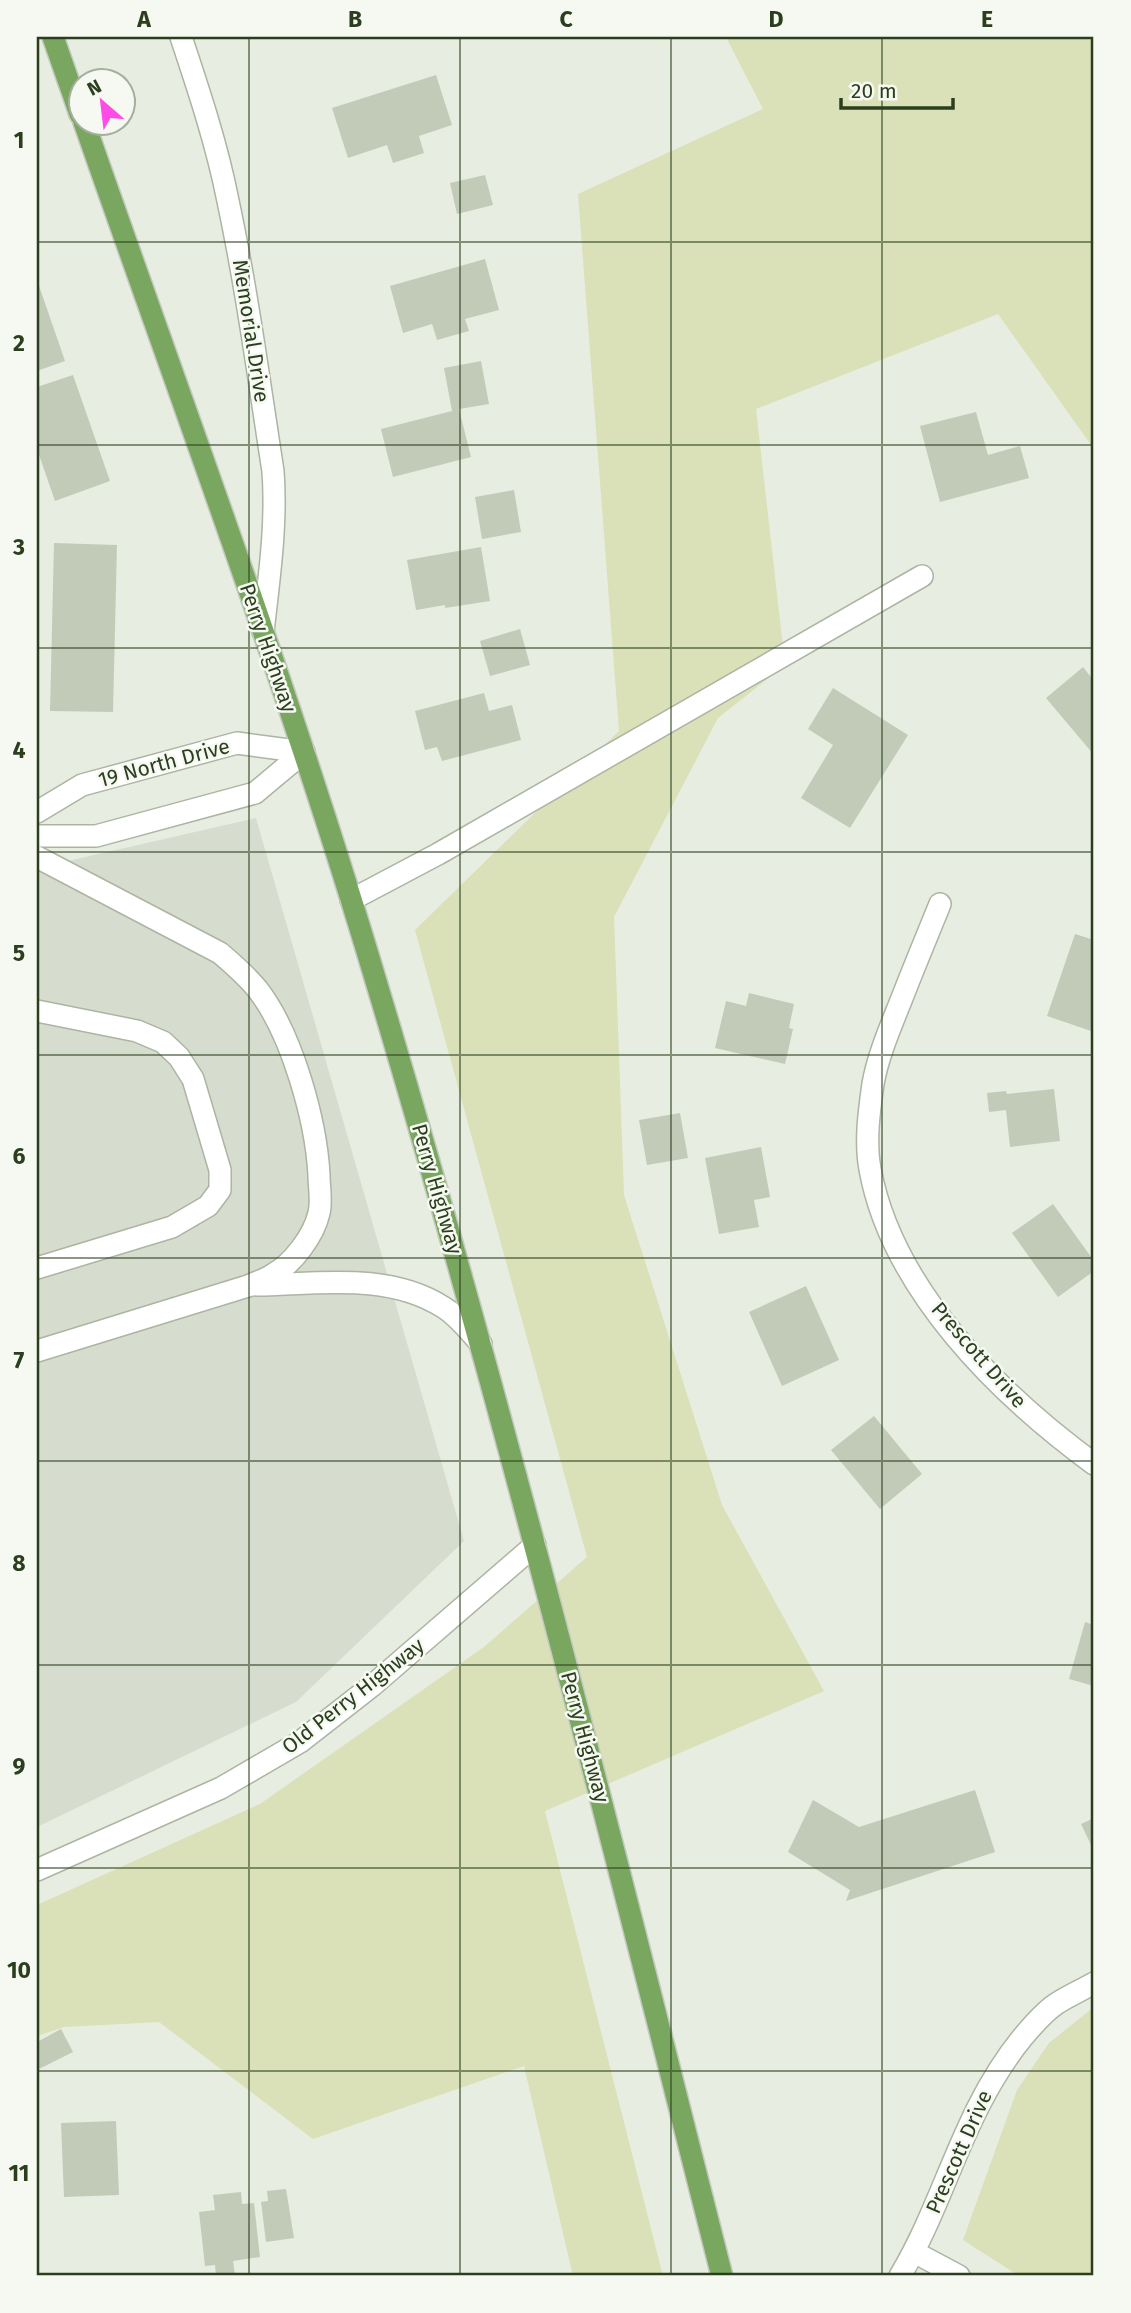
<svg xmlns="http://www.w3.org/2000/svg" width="1131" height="2313" font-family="'Fira Sans',sans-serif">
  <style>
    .built { fill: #d7ddce }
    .green { fill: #dae0b7 }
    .building { fill: #c2cbb8 }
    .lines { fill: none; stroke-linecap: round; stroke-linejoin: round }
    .service-casing { stroke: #abb5a2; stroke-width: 24 }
    .minor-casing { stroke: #abb5a2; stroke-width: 24 }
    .tertiary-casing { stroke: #abb5a2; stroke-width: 24 }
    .primary-casing { stroke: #c4c9c0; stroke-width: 24 }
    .service { stroke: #fff; stroke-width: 21 }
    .minor { stroke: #fff; stroke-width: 21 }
    .tertiary { stroke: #fff; stroke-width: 21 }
    .primary { stroke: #7aa760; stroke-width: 21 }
    .grid { fill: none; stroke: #2b3f1f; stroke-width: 2; stroke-opacity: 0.55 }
    .labels { text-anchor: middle; stroke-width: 5; stroke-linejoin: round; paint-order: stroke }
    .street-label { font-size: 21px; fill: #2b3f1f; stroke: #f6f9f1 }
    .neatline { fill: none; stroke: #2b3f1f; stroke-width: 2.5 }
    .grid-label { font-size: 23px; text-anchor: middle; font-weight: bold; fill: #2b3f1f }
  </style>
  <rect width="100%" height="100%" fill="#e7ede0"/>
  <!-- built -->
  <path class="built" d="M256 818 464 1541 296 1702 37 1827V868Z"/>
  <!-- green -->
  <path class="green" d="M726 37H1094V449L998 314 756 409 785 665 718 718 614 917 624 1195 722 1505 824 1691 545 1811 663 2276H573L524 2066 313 2139 159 2022 64 2027 37 2036V1905L260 1804 484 1647 587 1557 415 930 619 731 578 194 763 109Z
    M1094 2007V2276H1019L963 2240 1017 2090 1049 2043Z"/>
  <!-- building -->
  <path class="building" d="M436 75 452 125 419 136 424 153 393 163 387 145 348 158 332 108Z
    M485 175 493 205 457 214 450 183Z
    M485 259 499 310 465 319 469 331 437 340 432 324 403 333 390 286Z
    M37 280 65 361 37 371Z
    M481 361 489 404 459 409 471 457 393 477 381 429 452 411 444 368Z
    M73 375 110 481 55 501 37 449V387Z
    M976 412 988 455 1020 446 1029 478 940 502 920 426Z
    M514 490 521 532 482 539 475 497Z
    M54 543 117 545 113 712 50 711Z
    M481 547 490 601 445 608V605L416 610 407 560Z
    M520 629 530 665 490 676 480 641Z
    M1083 667 1094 681V755L1046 698Z
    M833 688 908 735 850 828 801 798 833 745 808 729Z
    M484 693 489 711 512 705 521 740 442 761 437 747 425 750 415 711Z
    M1075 934 1094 940V1032L1047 1016Z
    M749 993 794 1004 789 1028 793 1029 785 1064 715 1048 726 1001 746 1006Z
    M1054 1089 1060 1141 1010 1147 1006 1110 989 1112 987 1093 1006 1091 1007 1094Z
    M680 1113 688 1158 647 1165 639 1120Z
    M761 1147 770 1197 754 1200 759 1227 719 1234 705 1158Z
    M1053 1204 1094 1261V1271L1058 1297 1012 1233Z
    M806 1286 839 1360 782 1386 749 1312Z
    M874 1416 922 1474 880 1509 831 1450Z
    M1085 1622 1094 1625V1686L1069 1679Z
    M975 1790 995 1852 846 1901 850 1890 788 1852 813 1800 859 1827Z
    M1094 1818V1851L1081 1824Z
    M61 2029 73 2052 37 2070V2042Z
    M116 2121 119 2195 64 2197 61 2123Z
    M286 2189 294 2238 266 2242 261 2202 268 2201 267 2191Z
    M241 2192 242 2204 254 2203 260 2257 233 2261 235 2276H216L215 2265 205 2266 199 2212 215 2210 213 2195Z"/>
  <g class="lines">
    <defs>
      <path id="service" d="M37 812 82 785 237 743 304 752
        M37 836H96L255 793 304 752
        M37 857 220 953C234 965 247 976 258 990 292 1034 316 1120 319 1175 319 1187 322 1202 319 1213 314 1235 293 1264 272 1275 265 1280 256 1282 248 1286L37 1351
        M351 900 438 854 922 576
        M37 1011 137 1031 163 1042 179 1057 193 1079 220 1170V1190L208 1206 172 1227 37 1268
        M257 1285C318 1284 388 1272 443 1307 458 1316 469 1331 481 1344"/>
      <path id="minor" d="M181 37C199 91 217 145 228 201 247 290 259 381 273 471 277 525 269 578 263 632
        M940 904C927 936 914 967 902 998 891 1026 878 1055 873 1084 869 1112 865 1142 870 1169 892 1290 1000 1395 1094 1464
        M914 2252 959 2276
        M900 2276C947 2197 962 2112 1022 2038 1032 2026 1044 2012 1056 2004 1068 1996 1082 1990 1094 1983"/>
      <path id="tertiary" d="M37 1870 221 1788 300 1742 373 1685 535 1545"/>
      <path id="primary" d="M53 37 80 114
        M84 122C183 406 289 689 375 978 504 1407 612 1842 722 2276"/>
    </defs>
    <!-- service casing -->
    <use href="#service" class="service-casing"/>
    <!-- minor casing -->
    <use href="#minor" class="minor-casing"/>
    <!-- tertiary casing -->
    <use href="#tertiary" class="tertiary-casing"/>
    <!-- primary casing -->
    <use href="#primary" class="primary-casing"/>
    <!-- service -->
    <use href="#service" class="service"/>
    <!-- minor -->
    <use href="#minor" class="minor"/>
    <!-- tertiary -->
    <use href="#tertiary" class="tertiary"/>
    <!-- primary -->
    <use href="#primary" class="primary"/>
  </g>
  <!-- grid -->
  <path class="grid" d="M249 37V2276M460 37V2276M671 37V2276M882 37V2276M37 242H1094M37 445H1094M37 648H1094M37 852H1094M37 1055H1094M37 1258H1094M37 1461H1094M37 1665H1094M37 1868H1094M37 2071H1094"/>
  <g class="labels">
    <!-- street labels -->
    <g class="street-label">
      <text transform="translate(251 331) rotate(81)" y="7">Memorial Drive</text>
      <text transform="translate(268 648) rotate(71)" y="7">Perry Highway</text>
      <text transform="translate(164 763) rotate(-15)" y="7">19 North Drive</text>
      <text transform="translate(437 1189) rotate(74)" y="7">Perry Highway</text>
      <text transform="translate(979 1355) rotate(49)" y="7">Prescott Drive</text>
      <text transform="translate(353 1696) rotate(-38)" y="7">Old Perry Highway</text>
      <text transform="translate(585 1737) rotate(75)" y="7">Perry Highway</text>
      <text transform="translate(959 2152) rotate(-66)" y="7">Prescott Drive</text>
    </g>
  </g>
  <!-- border -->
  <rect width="1131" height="2313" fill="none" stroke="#f6f9f1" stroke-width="77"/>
  <!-- north arrow -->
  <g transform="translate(102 102) rotate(332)"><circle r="33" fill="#f6f9f1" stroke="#a5af9d" stroke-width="2"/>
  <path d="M0-5L12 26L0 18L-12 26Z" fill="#ff4ce7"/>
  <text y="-10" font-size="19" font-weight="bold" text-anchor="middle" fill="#2b3f1f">N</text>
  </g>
  <!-- scale -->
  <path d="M841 98v10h112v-10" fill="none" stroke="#2b3f1f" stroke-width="3.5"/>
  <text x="851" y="98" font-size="21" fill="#2b3f1f" stroke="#f6f9f1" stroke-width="5" paint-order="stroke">20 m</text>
  <rect x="38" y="38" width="1054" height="2236" class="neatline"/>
  <g class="grid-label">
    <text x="144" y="27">A</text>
    <text x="355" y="27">B</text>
    <text x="566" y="27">C</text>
    <text x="776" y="27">D</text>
    <text x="987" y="27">E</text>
    <text x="19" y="148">1</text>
    <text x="19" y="351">2</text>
    <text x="19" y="555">3</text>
    <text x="19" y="758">4</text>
    <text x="19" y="961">5</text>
    <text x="19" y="1164">6</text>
    <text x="19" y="1368">7</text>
    <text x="19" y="1571">8</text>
    <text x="19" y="1774">9</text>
    <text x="19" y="1978">10</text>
    <text x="19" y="2181">11</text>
  </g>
</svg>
